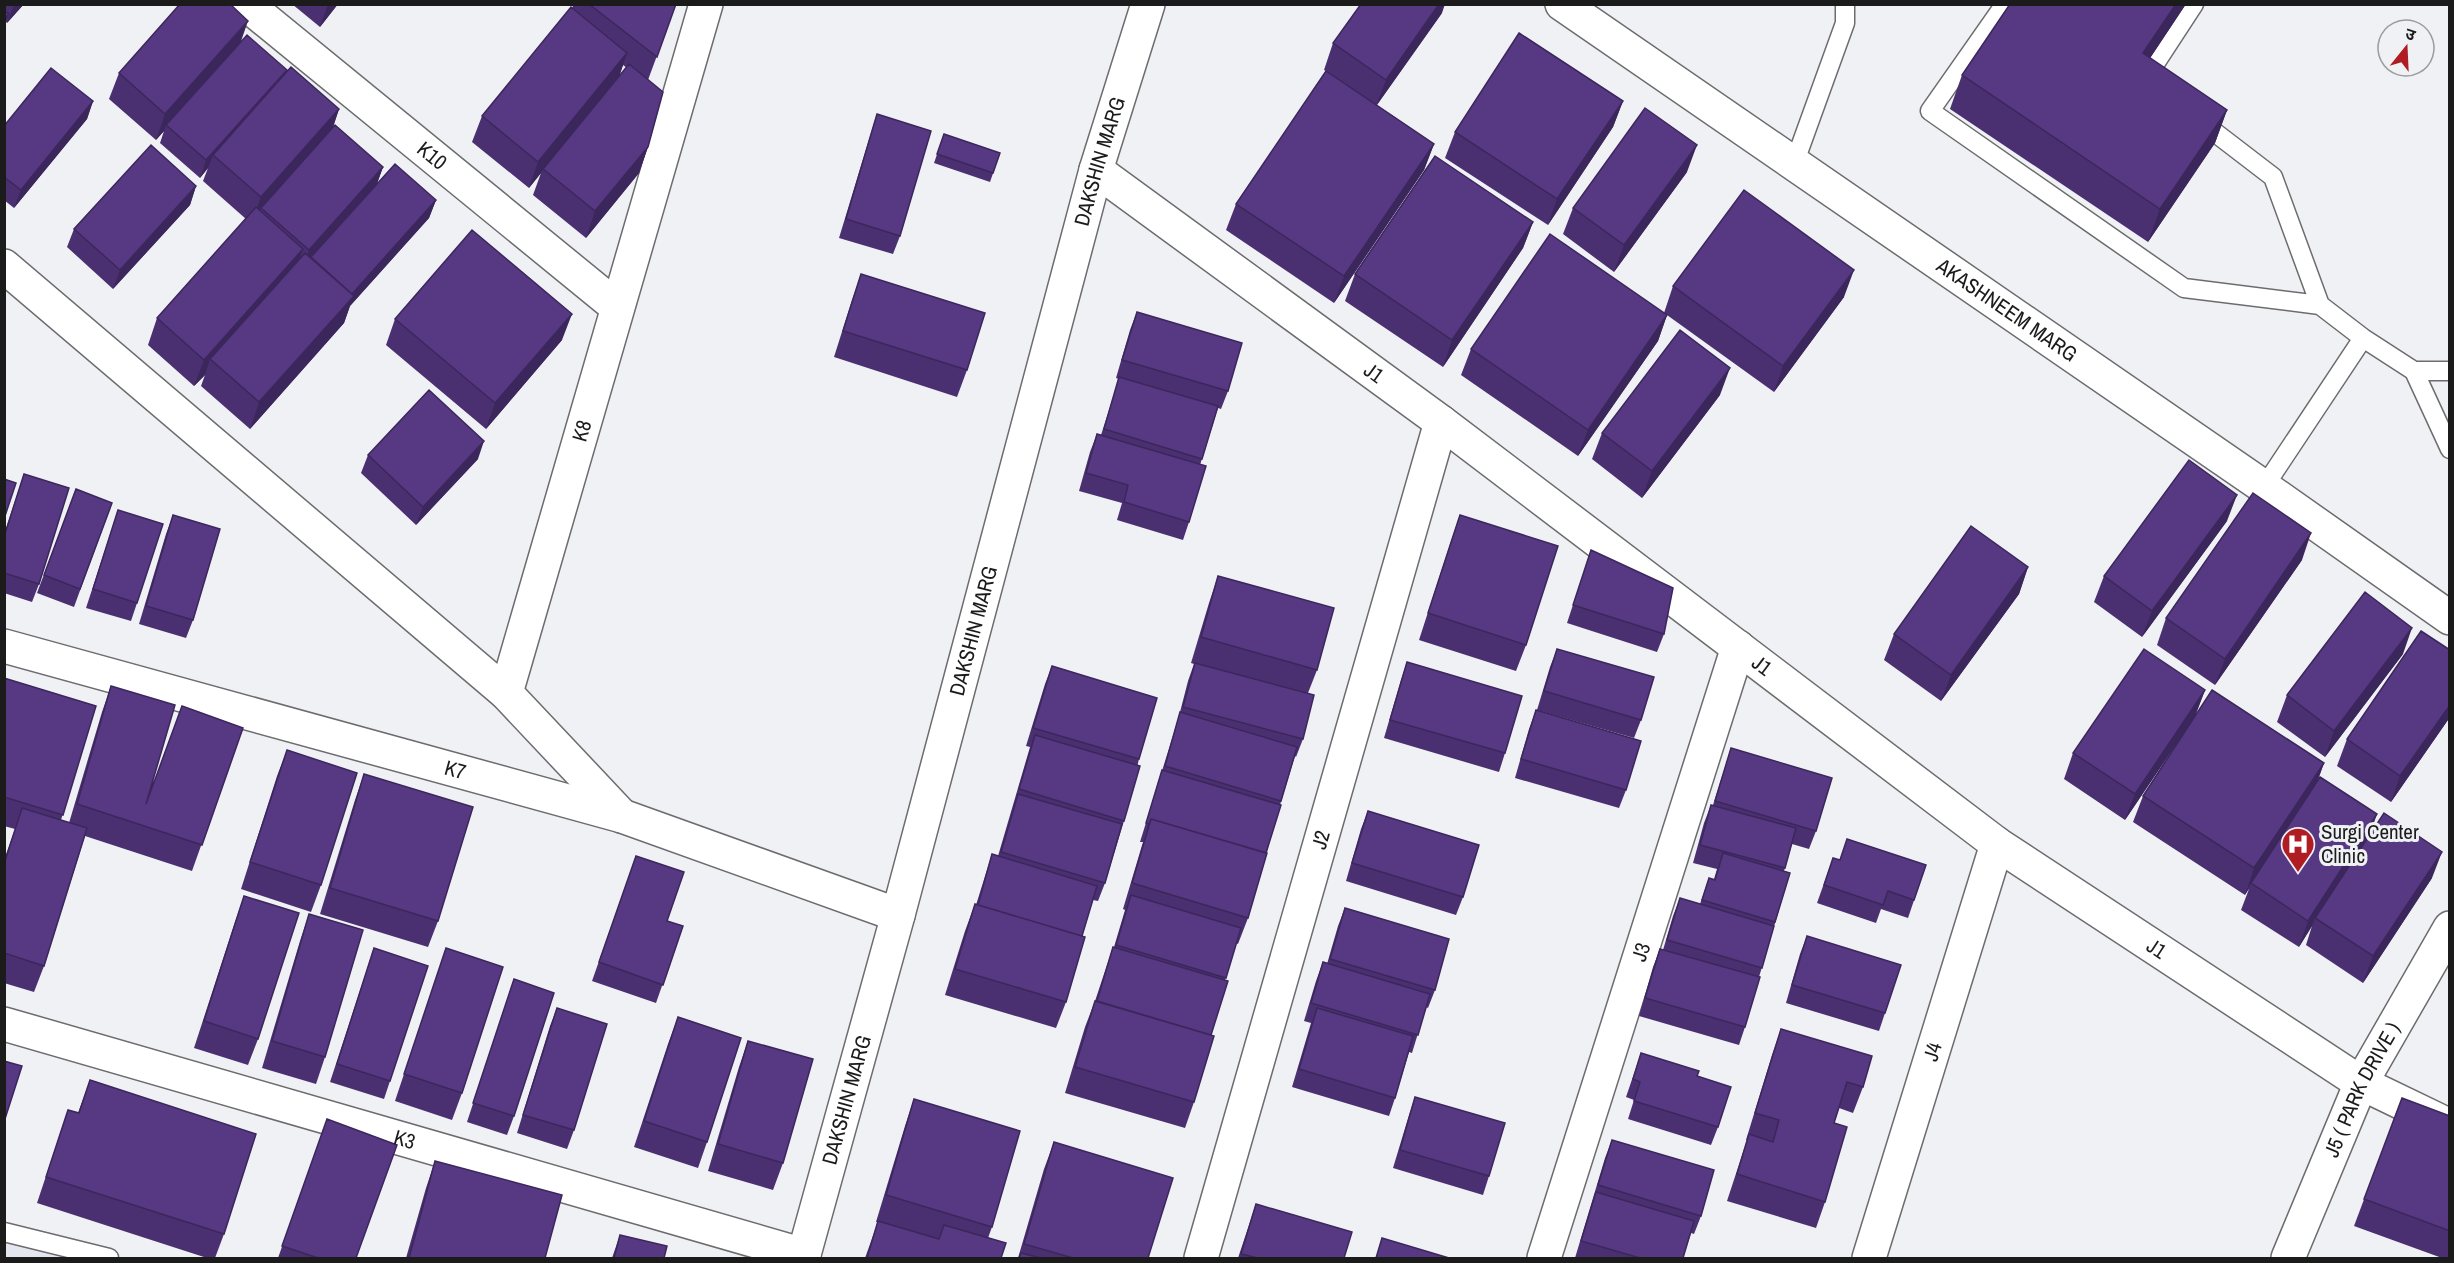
<svg xmlns="http://www.w3.org/2000/svg" width="2454" height="1263" font-family="'Archivo Narrow','Noto Sans Devanagari',sans-serif">
  <style>
    .built { fill: #e4e6f0 }
    .lines { fill: none; stroke-linecap: round; stroke-linejoin: round }
    .service-casing { stroke: #6c6c6f; stroke-width: 21 }
    .minor-casing { stroke: #6c6c6f; stroke-width: 36 }
    .service { stroke: #fff; stroke-width: 18 }
    .minor { stroke: #fff; stroke-width: 33 }
    .wall { fill: #4a3071; fill-rule: evenodd }
    .shaded-wall { fill: #3c275c }
    .building { fill: #563883; stroke: #3c275c; stroke-width: 1.5 }
    .labels { text-anchor: middle; stroke-width: 6; stroke-linejoin: round; paint-order: stroke }
    .street-label { font-size: 21px; fill: #1b1b1c; stroke: #f0f1f4 }
    .poi-label { font-size: 21px; fill: #1b1b1c; stroke: #f0f1f4; text-anchor: start }
  </style>
  <rect width="100%" height="100%" fill="#f0f1f4"/>
  <!-- built -->
  <path class="built" d="M5 1240 65 1258H5Z"/>
  <g class="lines">
    <defs>
      <path id="service" d="M2005 4 1930 111 2184 288 2320 305 2363 338 2414 371 2450 449
        M2147 80 2145 79 2194 4
        M2200 121 2273 177 2320 305
        M1794 164 1845 23V4
        M2414 371H2450
        M2264 487 2363 338
        M4 1232 109 1258"/>
      <g id="minor">
        <path id="s1" d="M246 4 617 307"/>
        <path id="s2" d="M1562 4 2264 487 2450 618"/>
        <path id="s3" d="M1096 170 1441 422 1997 844 2361 1083 2450 1126"/>
        <path d="M4 266 506 693"/>
        <path id="s4" d="M4 646 622 816 898 915"/>
        <path id="s5" d="M622 816 506 693 706 4"/>
        <path id="s6" d="M4 1024 804 1255"/>
        <path id="s7" d="M803 1258 898 915 1096 170 1148 4"/>
        <path id="s8" d="M1201 1258 1441 422"/>
        <path id="s9" d="M1544 1258 1738 647"/>
        <path id="s10" d="M1869 1258 1997 844"/>
        <path id="s11" d="M2288 1258 2361 1083 2450 928"/>
      </g>
    </defs>
    <!-- service casing -->
    <use href="#service" class="service-casing"/>
    <!-- minor casing -->
    <use href="#minor" class="minor-casing"/>
    <!-- service -->
    <use href="#service" class="service"/>
    <!-- minor -->
    <use href="#minor" class="minor"/>
  </g>
  <!-- wall -->
  <path class="wall" d="M4 4H24L7 23 6 22 4 26Z
    M292 4H338L320 27Z
    M574 4H676L648 80V147L639 173 586 238 533 195 541 173 529 188 472 142 482 116 572 8ZM623 65 627 68 619 77Z
    M2010 4H2186L2150 58 2227 110 2215 143 2148 242 1950 109 1962 75Z
    M1442 13 1377 105 1434 144 1424 170 1334 303 1226 230 1236 204 1326 71 1324 70 1333 43Z
    M241 41 287 70 285 75 339 109 333 127 383 167 377 184 436 200 429 218 350 306 344 323 250 429 201 386 205 375 194 386 148 345 157 318 246 219 203 181 208 168 200 178 160 143 164 131 156 140 109 99 119 73Z
    M93 101 87 119 14 208 4 200V126Z
    M1623 101 1613 127 1548 225 1445 158 1455 132Z
    M877 114 900 236 893 254 839 238 871 133Z
    M944 134 1000 153 990 182 934 163Z
    M1687 172 1614 272 1563 234 1573 208Z
    M196 186 190 205 113 289 67 247 74 229Z
    M1533 222 1523 248 1443 367 1345 301 1355 274Z
    M861 274 967 370 957 397 834 357 852 300Z
    M1673 286 1844 297 1774 392 1667 315 1658 341 1578 456 1461 375 1471 349 1664 313Z
    M1137 312 1228 391 1221 409 1218 408 1200 465 1189 522 1183 540 1117 520 1122 503 1079 491 1090 452 1097 434 1101 435 1119 379 1116 378 1130 330Z
    M395 319 562 340 486 429 386 345Z
    M1720 395 1642 498 1592 459 1602 433Z
    M368 455 478 459 416 525 361 473Z
    M24 474 39 584 32 602 4 593V534Z
    M76 489 112 503 74 607 37 593Z
    M118 510 137 603 131 621 86 608Z
    M173 515 193 620 186 638 139 624 166 534Z
    M1460 515 1526 645 1516 671 1419 640 1451 541Z
    M2227 521 2142 637 2094 602 2104 576Z
    M1591 550 1664 634 1657 652 1567 623Z
    M2302 560 2215 685 2157 645 2166 618Z
    M2028 567 2019 594 1941 701 1884 660 1894 634Z
    M1218 576 1317 670 1308 693 1303 739 1296 757 1295 756 1280 805 1248 918 1238 944 1236 943 1225 980 1194 1102 1185 1128 1065 1093 1085 1027 1095 1001 1113 947H1114L1125 910 1123 909 1143 842H1140L1179 716 1188 681 1194 664 1191 663 1209 603Z
    M1557 649 1641 720 1634 738 1537 710 1550 667Z
    M2450 650V717L2391 802 2337 766 2347 739Z
    M2403 654 2325 757 2277 722 2287 695Z
    M1407 662 1505 753 1499 772 1384 738 1401 680Z
    M1052 666 1139 759 1124 821 1105 883 1098 901 1093 900 1082 936 1066 1002 1056 1028 945 995 965 931 975 904 976 905 986 873 992 854 998 856 1030 747 1026 746 1045 684Z
    M4 678 96 706 61 820 69 823 102 712 111 686 147 804 243 728 192 871 85 836 44 966 34 992 4 983V860L15 829 4 826Z
    M2205 690 2196 714 2324 763 2317 783 2370 834 2432 878 2363 983 2306 945 2312 926 2299 947 2241 910 2249 889 2245 895 2133 822 2143 796 2177 743 2125 820 2064 779 2073 753Z
    M1536 710 1626 790 1619 808 1515 778 1529 729Z
    M1731 748 1816 831 1809 849 1792 844 1784 871 1790 873 1759 977 1745 1027 1739 1045 1639 1016 1653 967 1660 949 1663 950 1673 916 1680 898 1700 904 1709 878 1714 879 1717 869 1693 863 1704 823 1711 805H1713Z
    M287 750 321 885 311 912 241 889 277 776Z
    M364 774 438 921 428 947 320 914 355 800Z
    M1368 811 1463 897 1456 915 1346 881 1361 829Z
    M636 856 667 921 683 926 656 1003 592 981Z
    M1833 858 1839 860 1926 865 1908 918 1881 909 1876 923 1817 903Z
    M244 896 258 1039 248 1065 194 1048 235 922Z
    M1345 908 1435 990 1428 1008 1426 1007 1412 1053 1409 1052 1395 1098 1389 1116 1292 1087 1311 1023 1304 1021 1316 981 1323 962 1327 964 1338 926Z
    M309 914 325 1057 316 1084 262 1068 300 941Z
    M1807 936 1885 1013 1879 1031 1786 1003 1800 954Z
    M374 948 390 1081 384 1099 330 1082Z
    M446 948 462 1093 452 1120 395 1101Z
    M514 979V1116L507 1135 467 1122Z
    M557 1008 574 1130 567 1149 517 1133 550 1026Z
    M678 1017 707 1142 698 1168 634 1147 668 1044Z
    M1781 1029 1863 1087 1853 1113 1839 1108 1834 1123 1825 1202 1816 1228 1727 1201 1747 1140H1746L1772 1055Z
    M748 1041 783 1163 773 1190 708 1171 739 1067Z
    M1641 1053 1697 1076 1718 1127 1711 1145 1628 1119 1634 1100 1626 1097Z
    M90 1080 224 1234 215 1258H207L37 1203 68 1110 78 1113Z
    M1415 1097 1489 1176 1483 1195 1393 1168 1409 1115Z
    M2402 1098 2450 1116V1258H2442L2354 1226Z
    M914 1099 992 1227 988 1238 1001 1258H865L878 1222H876L905 1126Z
    M327 1119 356 1258H278Z
    M1612 1140 1701 1216 1694 1234 1691 1233 1683 1258H1575L1605 1158Z
    M1054 1142 1148 1258H1018L1044 1169Z
    M435 1161 545 1258H406L426 1188Z
    M1256 1204 1344 1258H1238Z
    M620 1235 664 1258H612Z"/>
  <!-- shaded-wall -->
  <path class="shaded-wall" d="M14 4H24L7 23 14 5Z
    M328 4H338L320 27Z
    M1439 4H1445L1442 13 1376 106 1386 80Z
    M2176 4H2186L2131 87 2143 53Z
    M9 14 4 26V19Z
    M248 21 239 47 166 125 164 131 156 140 165 114Z
    M627 53 618 80 543 169 541 173 529 188 538 162Z
    M287 70 280 88 213 155 208 168 200 178 206 160Z
    M93 101 87 119 14 208 21 190Z
    M1623 101 1613 127 1548 225 1557 199Z
    M339 109 330 136 261 208 258 216 251 223 261 197Z
    M2227 110 2215 143 2148 242 2160 209Z
    M1434 144 1424 170 1334 303 1344 276Z
    M1697 145 1687 172 1614 272 1624 245Z
    M648 147 639 173 586 238 595 211Z
    M383 167 376 186 302 268 309 250Z
    M196 186 190 205 113 289 120 270Z
    M436 200 429 218 350 306 344 323 250 429 259 402 352 294Z
    M1533 222 1523 248 1443 367 1452 340Z
    M303 249 294 275 210 359 205 375 194 386 204 360Z
    M1854 270 1844 297 1774 392 1783 366Z
    M572 314 562 340 486 429 495 403Z
    M1667 315 1658 341 1578 456 1588 430Z
    M1730 368 1720 395 1642 498 1652 471Z
    M484 441 478 459 416 525 423 507Z
    M2237 495 2227 521 2142 637 2152 611Z
    M2311 533 2302 560 2215 685 2225 659Z
    M2028 567 2019 594 1941 701 1951 675Z
    M2412 628 2403 654 2325 757 2334 731Z
    M2205 690 2195 716 2125 820 2135 794Z
    M2450 705V717L2391 802 2400 776Z
    M2324 763 2314 789 2251 883 2245 895 2254 868Z
    M2377 814 2368 840 2315 918 2312 926 2299 947 2308 921Z
    M2442 852 2432 878 2363 983 2373 956Z"/>
  <!-- building -->
  <path class="building" d="M180 4H230L248 21 165 114 119 73Z
    M589 4H676L657 57Z
    M1361 4H1439L1386 80 1333 43Z
    M2010 4H2176L2143 53 2227 110 2160 209 1962 75Z
    M571 7 627 53 538 162 482 116Z
    M4 11 9 14 4 19Z
    M1519 33 1623 101 1557 199 1455 132Z
    M247 35 287 70 206 160 166 125Z
    M629 64 663 92 648 147 595 211 543 169Z
    M291 67 339 109 261 197 213 155Z
    M51 68 93 101 21 190 4 177V126Z
    M1326 71 1434 144 1344 276 1236 204Z
    M1645 108 1697 145 1624 245 1573 208Z
    M877 114 931 131 900 236 846 219Z
    M335 125 383 167 309 250 261 208Z
    M944 134 1000 153 993 173 937 154Z
    M151 145 196 186 120 270 74 229Z
    M1435 156 1533 222 1452 340 1355 274Z
    M395 164 436 200 352 294 311 257Z
    M1744 190 1854 270 1783 366 1673 286Z
    M256 207 303 249 204 360 157 318Z
    M472 230 572 314 495 403 395 319Z
    M1550 234 1667 315 1588 430 1471 349Z
    M305 253 354 296 259 402 210 359Z
    M861 274 985 313 967 370 843 331Z
    M1137 312 1242 343 1228 391 1122 360Z
    M1680 330 1730 368 1652 471 1602 433Z
    M1119 377 1218 406 1202 459 1104 429Z
    M429 390 484 441 423 507 368 455Z
    M1097 434 1206 466 1189 522 1124 502 1128 485 1086 473Z
    M2189 460 2237 495 2152 611 2104 576Z
    M24 474 69 488 39 584 4 573V537Z
    M4 479 16 483 4 519Z
    M76 489 112 503 80 589 44 575Z
    M2253 493 2311 533 2225 659 2166 618Z
    M118 510 163 524 137 603 93 589Z
    M173 515 220 529 193 620 146 606Z
    M1460 515 1558 546 1526 645 1428 613Z
    M1971 526 2028 567 1951 675 1894 634Z
    M1591 550 1673 588 1664 634 1573 605Z
    M1218 576 1334 608 1317 670 1201 637Z
    M2365 592 2412 628 2334 731 2287 695Z
    M2421 631 2450 650V705L2400 776 2347 739Z
    M1557 649 1654 677 1641 720 1544 691Z
    M2144 649 2205 690 2135 794 2073 753Z
    M1407 662 1522 696 1505 753 1390 720Z
    M1195 663 1314 695 1303 739 1183 707Z
    M1052 666 1157 698 1139 759 1033 728Z
    M4 678 96 706 63 815 4 797Z
    M111 686 175 705 146 804 182 706 243 728 202 845 77 804Z
    M2212 690 2324 763 2254 868 2143 796Z
    M1536 710 1641 741 1626 790 1521 759Z
    M1180 712 1297 747 1281 801 1165 766Z
    M1035 735 1140 766 1124 821 1019 789Z
    M1731 748 1832 778 1816 831 1715 801Z
    M287 750 357 773 321 885 250 862Z
    M1162 770 1281 805 1266 853 1151 819 1149 824 1146 823Z
    M364 774 473 807 438 921 330 888Z
    M2320 777 2377 814 2308 921 2251 883Z
    M1018 794 1122 824 1105 883 1001 852Z
    M1711 805 1796 828 1785 868 1700 845Z
    M22 808 87 828 44 966 4 953V864Z
    M1368 811 1479 845 1463 897 1352 863Z
    M2384 813 2442 852 2373 956 2315 918Z
    M1151 819 1267 853 1248 918 1132 883Z
    M1847 839 1926 865 1914 900 1888 891 1883 905 1824 885 1833 858 1840 860Z
    M1723 853 1790 873 1775 922 1702 900 1709 878 1715 880Z
    M992 854 1097 886 1082 936 978 905Z
    M636 856 684 872 667 921 683 926 663 985 599 962Z
    M1131 895 1241 928 1226 978 1116 945Z
    M244 896 299 913 258 1039 204 1021Z
    M1680 898 1774 926 1762 968 1667 940Z
    M975 904 1085 937 1066 1002 955 969Z
    M1345 908 1449 939 1435 990 1330 959Z
    M309 914 363 930 325 1057 272 1041Z
    M1807 936 1901 965 1885 1013 1792 985Z
    M1113 947 1228 981 1211 1035 1097 1001Z
    M374 948 428 966 390 1081 337 1064Z
    M446 948 503 967 462 1093 404 1074Z
    M1660 949 1760 977 1745 1027 1645 998Z
    M1323 962 1430 994 1418 1035 1311 1003Z
    M514 979 554 993 514 1116 473 1103Z
    M1095 1001 1214 1036 1194 1102 1075 1067Z
    M557 1008 607 1024 574 1130 523 1115Z
    M1317 1008 1413 1036 1395 1098 1299 1069Z
    M678 1017 741 1038 707 1142 644 1121Z
    M1781 1029 1872 1056 1863 1087 1847 1082 1834 1123 1847 1127 1825 1202 1737 1174 1749 1134 1773 1142 1779 1120 1755 1113Z
    M748 1041 813 1059 783 1163 718 1144Z
    M1641 1053 1699 1071 1697 1076 1731 1087 1718 1127 1634 1101 1640 1082 1633 1079Z
    M4 1061 22 1066 4 1122Z
    M90 1080 256 1134 224 1234 46 1177 68 1110 79 1113Z
    M1415 1097 1505 1123 1489 1176 1400 1150Z
    M2402 1098 2450 1116V1231L2364 1199Z
    M914 1099 1020 1131 992 1227 886 1195Z
    M327 1119 397 1145 356 1258H318L282 1246Z
    M1612 1140 1714 1170 1701 1216 1598 1185Z
    M1054 1142 1173 1178 1148 1258H1073L1024 1244Z
    M435 1161 562 1195 545 1258H409Z
    M1596 1192 1694 1221 1683 1258H1640L1581 1241Z
    M1256 1204 1352 1232 1344 1258H1258L1241 1254Z
    M878 1221 939 1239 944 1225 1006 1243 1001 1258H867Z
    M620 1235 667 1246 664 1258H614Z
    M1382 1238 1449 1258H1376Z
    M1021 1253 1041 1258H1019Z"/>
  <!-- icons -->
  <defs>
    <symbol id="hospital-pin" viewBox="-11 -11 22 30"><path d="M0 17L-7.5 6A9.5 9.5 0 1 1 7.5 6Z" fill="#af1d23" stroke="#f0f1f4"/><path d="M-5-5h3v3.5h4V-5h3V5h-3V1.5h-4V5h-3Z" fill="#fff"/></symbol>
  </defs>
  <g fill-rule="evenodd">
    <use href="#hospital-pin" x="2279" y="825" width="38" height="52"/>
  </g>
  <g class="labels">
    <!-- street labels -->
    <g class="street-label">
      <text dy="7" stroke="none"><textPath href="#s1" startOffset="240">K10</textPath></text>
      <text dy="7" stroke="none"><textPath href="#s7" startOffset="1136">DAKSHIN MARG</textPath></text>
      <text dy="7" stroke="none"><textPath href="#s2" startOffset="540">AKASHNEEM MARG</textPath></text>
      <text dy="7" stroke="none"><textPath href="#s3" startOffset="344">J1</textPath></text>
      <text dy="7" stroke="none"><textPath href="#s5" startOffset="442">K8</textPath></text>
      <text dy="7" stroke="none"><textPath href="#s7" startOffset="650">DAKSHIN MARG</textPath></text>
      <text dy="7" stroke="none"><textPath href="#s3" startOffset="830">J1</textPath></text>
      <text dy="7" stroke="none"><textPath href="#s4" startOffset="468">K7</textPath></text>
      <text dy="7" stroke="none"><textPath href="#s8" startOffset="435">J2</textPath></text>
      <text dy="7" stroke="none"><textPath href="#s3" startOffset="1316">J1</textPath></text>
      <text dy="7" stroke="none"><textPath href="#s9" startOffset="321">J3</textPath></text>
      <text dy="7" stroke="none"><textPath href="#s10" startOffset="216">J4</textPath></text>
      <text dy="7" stroke="none"><textPath href="#s11" startOffset="184">J5 ( PARK DRIVE )</textPath></text>
      <text dy="7" stroke="none"><textPath href="#s7" startOffset="164">DAKSHIN MARG</textPath></text>
      <text dy="7" stroke="none"><textPath href="#s6" startOffset="417">K3</textPath></text>
    </g>
    <!-- poi labels -->
    <g class="poi-label">
      <text x="2321" y="839">Surgi Center<tspan x="2321" dy="24">Clinic</tspan></text>
    </g>
  </g>
  <!-- border -->
  <rect width="2454" height="1263" fill="none" stroke="#1b1b1c" stroke-width="12"/>
  <!-- north arrow -->
  <g transform="translate(2406 48) rotate(18)"><circle r="28" fill="#f0f1f4" stroke="#9b9b9e" stroke-width="1.5"/>
  <path d="M0-4.5L10 22L0 15L-10 22Z" fill="#af1d23"/>
  <text y="-9" font-size="16" font-weight="bold" text-anchor="middle" fill="#1b1b1c">उ</text>
  </g>
</svg>
